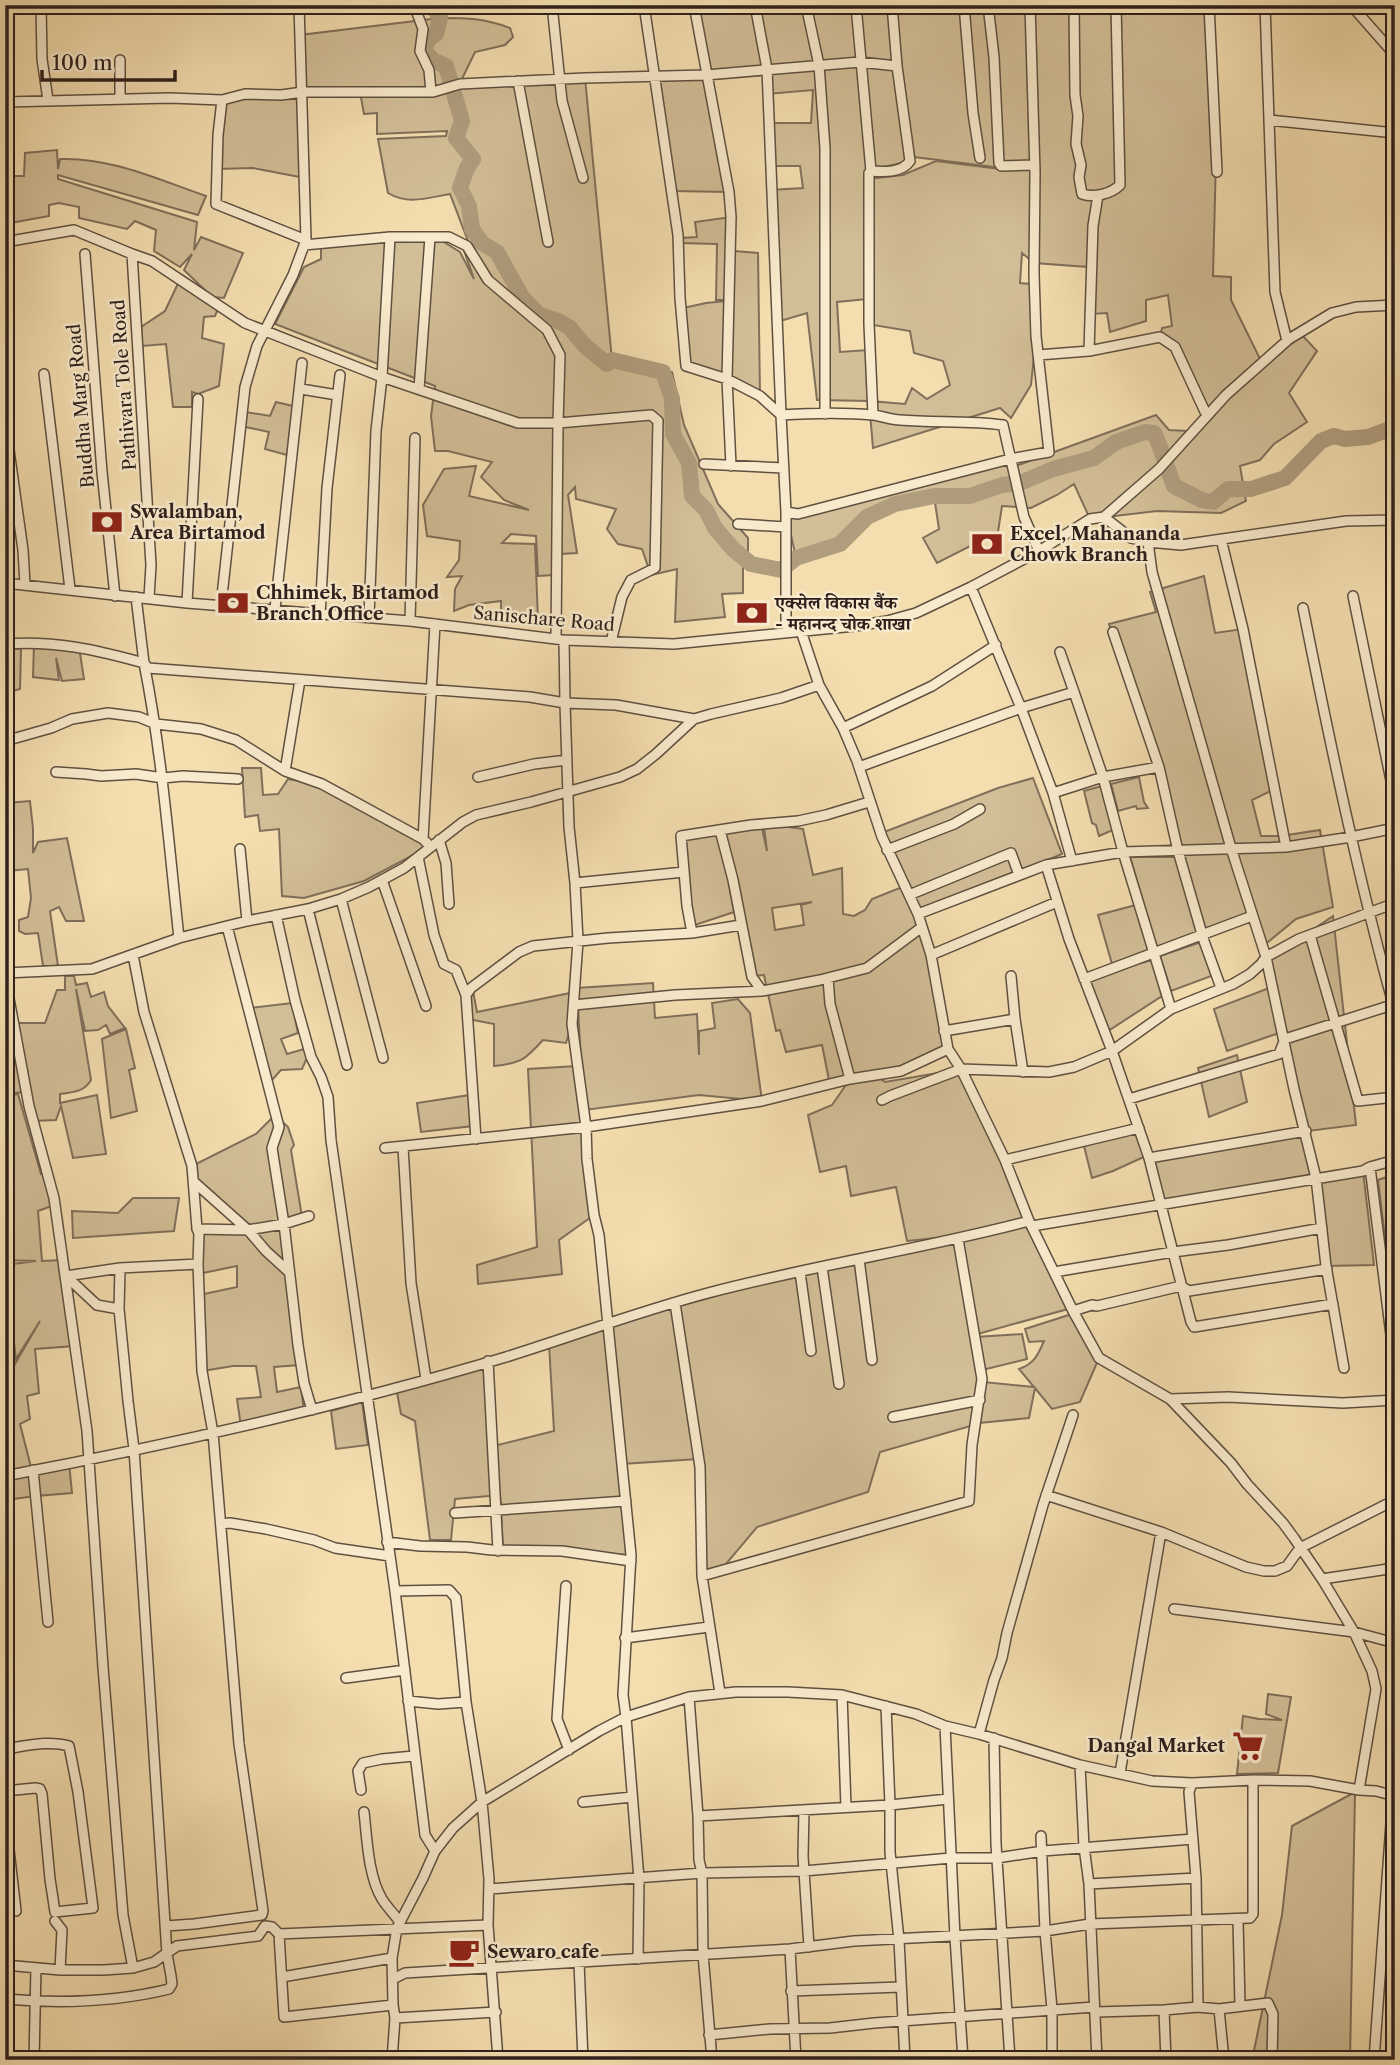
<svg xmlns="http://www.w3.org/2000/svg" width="1400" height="2065" font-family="'Libre Caslon Text','Noto Serif Devanagari',serif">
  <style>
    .green { fill: #d2be97; stroke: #806f5a; stroke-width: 2; fill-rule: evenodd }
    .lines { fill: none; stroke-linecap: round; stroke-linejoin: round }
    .river { stroke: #b09d7e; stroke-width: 16 }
    .minor-casing { stroke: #5f5041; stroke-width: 12 }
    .minor { stroke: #f8eacc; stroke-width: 9 }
    .labels { text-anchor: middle; stroke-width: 5; stroke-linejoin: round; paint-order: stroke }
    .street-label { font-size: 18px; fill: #2d201c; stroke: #f8eacc }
    .poi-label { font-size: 18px; font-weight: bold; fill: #2d201c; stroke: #f8eacc; text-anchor: start }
  </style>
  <rect width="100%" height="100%" fill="#f4deb0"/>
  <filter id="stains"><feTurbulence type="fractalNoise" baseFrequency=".00286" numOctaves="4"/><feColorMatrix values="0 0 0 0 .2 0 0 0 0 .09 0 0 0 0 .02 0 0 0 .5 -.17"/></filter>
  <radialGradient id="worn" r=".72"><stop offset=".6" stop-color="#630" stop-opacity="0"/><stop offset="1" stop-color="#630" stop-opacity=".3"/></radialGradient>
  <!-- green -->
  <path class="green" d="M694 5H1209L1216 158 1213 276 1231 277V300L1262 363 1303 336 1317 351 1289 393 1307 422 1274 444 1260 460 1240 466 1246 501 1221 513 1157 511 1090 519 1074 484 1057 495 1031 508 1002 506 998 532 937 563 923 538 939 529 934 496 895 504 821 551 796 558 786 512 798 514 1010 459 1013 467 1156 415 1169 430 1188 431 1207 416 1175 347 1160 337 1162 328 1172 326 1168 295 1146 300V321L1110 332 1107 313 1091 314 1088 267 1034 263 1022 253 1020 283 1030 284 1036 336 1031 385 1011 418 1000 408 873 448 869 401 817 400 807 313 777 322 771 190 803 188 800 166H770L768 123H811L813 90 767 94V69L706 75 729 192 671 191 654 76 706 75ZM906 156 1009 169V170L936 161 903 175 868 179 875 169 906 162ZM867 299V324L910 331 914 353 943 361 950 385 927 399 912 388 905 404 870 401 868 350 840 352 837 302Z
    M440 18C467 18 484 18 510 28L513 37 505 45 475 52 460 83 585 78 612 360 672 372 684 425 718 504 748 538V565L743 566V593L722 594 725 617 675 622 677 569 651 575 642 549 618 544 607 529 616 509 576 499 575 487 568 495 577 553 560 554 554 575 538 576 536 536 511 534 502 543 535 544 538 620 501 615V601L469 605 454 611 455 589 462 576 447 577 459 560 460 541 427 536 423 505 444 469 476 466 469 496 529 510 504 500 481 477 492 462 448 451H435L431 416 435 386 275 324 304 267 321 259V243L434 236 460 252 474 279 462 245 468 241 450 194C427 198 408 205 388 193L378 139 446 136 447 131 377 134V113L364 114 360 92H303L305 178 253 168 217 169 222 100 302 92 300 35Z
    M57 150 58 169 60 159C111 157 159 180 206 196L198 215 58 175V179L197 222 194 250 201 237 243 253 224 298 214 297 221 302 215 316 204 317 202 338 224 344 219 386 198 394 192 392V407H173L166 344 142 346 141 327 165 311 182 275 206 291 184 270 192 254 180 267 154 251 156 230 135 221 127 229 79 218V207L59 203 49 205V216L5 224V176H24L25 153Z
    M724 218 727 219V300H716L717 244 680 243 681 238 697 237 695 222Z
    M734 251 758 253 760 396 730 375Z
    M726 301 724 374 686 366 683 308 706 303Z
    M276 402 293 406 287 455 265 449 269 432 241 426 246 412 270 416Z
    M1204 576 1215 633 1243 629 1275 789 1252 800 1261 836H1281L1320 830 1333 907 1296 919 1262 947 1253 916 1157 949 1130 857H1177V841L1109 624 1156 612 1150 592Z
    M34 643 79 647 84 679 62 681 56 658 59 680 33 677Z
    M5 648 21 649 20 689 5 693Z
    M242 768H261L263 795 278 794 288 779 311 783 422 840 424 845 419 852 364 881 304 898 282 896 279 829 260 831 258 815 245 817Z
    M1139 777 1144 802 1148 808 1137 809 1136 806 1118 811 1111 784Z
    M1033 778 1062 854 918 914 931 955 948 1049 877 1076 885 1082 961 1069 1068 1309 974 1335 979 1369 974 1425 880 1452 868 1492 757 1527 721 1570 702 1576 698 1459 622 1464 631 1555 503 1548 500 1495 455 1499 451 1540H430L415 1421 401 1414 396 1387 483 1364 491 1441 498 1445 554 1431 549 1344 672 1306H679L800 1273 975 1234 907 1241 896 1187 851 1196 846 1166 820 1172 808 1115 832 1105 848 1082 830 1085 822 1045 786 1052 780 1030 776 1031 764 975 753 976 722 832 762 828 767 851 764 827 781 826 803 829 813 875 842 868 843 914 854 916 865 910 872 899 905 886 884 832 998 788ZM812 902 801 905 804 925 775 930 772 908Z
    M1102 786 1115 829 1099 836 1096 825 1092 823 1084 791Z
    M30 801 33 829V853L38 842 67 838 84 921H66L59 907 50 911 58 966H43L38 933 25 934 19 931V920L28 917 31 898 28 869 7 871 5 851 7 803Z
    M720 832 734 912 695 925 690 906 684 837Z
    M1136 905 1150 949 1112 964 1098 915Z
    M1333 916 1356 1125 1307 1131 1316 1178 1363 1171 1374 1265 1326 1266 1316 1178 1162 1205 1148 1155 1113 1171 1092 1178 1083 1142 1139 1128 1148 1155 1306 1131 1279 1033 1227 1051 1214 1009 1272 987 1266 957 1299 939Z
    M1204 941 1214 975 1171 991 1160 956Z
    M1152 960 1162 996 1105 1033 1084 979Z
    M65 976H74L76 985 87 983 91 997 104 992 108 1006 125 1028 110 1034 106 1025 98 1030 85 1031 76 989 91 1080C84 1092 74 1092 60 1094V1103L97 1095 106 1154 73 1158 61 1106 56 1120 33 1121 27 1091 5 1095V977L14 1023H45L57 990H65Z
    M653 983 655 1018 697 1014 699 1055V1031L715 1028 712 1003 738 999 750 1013 762 1101 699 1095 584 1110 594 1215 559 1240 562 1274 478 1284 477 1265 537 1247 528 1069 577 1066 583 1099 577 988Z
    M473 991 477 1012 570 993 572 1024 566 1043 543 1040C525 1060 521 1063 494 1066V1024L468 1019 466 995Z
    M292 1003 298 1033 281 1039 287 1054 304 1049 307 1058 302 1069 281 1070 272 1080 250 1008Z
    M126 1029 135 1068 129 1070 137 1111 111 1118 102 1039Z
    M1237 1055 1247 1102 1209 1117 1198 1068Z
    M18 1094 41 1174 47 1173 54 1205 38 1211 42 1261 63 1260 75 1346 35 1349 39 1393 27 1396 30 1419 20 1424 32 1471 69 1463 72 1493 36 1496 5 1500V1381L40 1321 16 1359 10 1309H5V1265L36 1261 5 1260V1182L12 1180 5 1148V1096Z
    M470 1095 473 1126 421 1132 417 1103Z
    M275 1115 288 1127 294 1145 291 1150 302 1217 282 1222 299 1365 274 1367 277 1392 301 1387 304 1412 241 1427 237 1399 261 1397 256 1366H233L202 1371 199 1295 237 1287V1266L198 1274 199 1230 244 1228 197 1180 192 1166 256 1134Z
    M1395 1174V1286L1391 1287 1378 1180Z
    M133 1198H179L174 1231 73 1238 72 1211 118 1213Z
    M1072 1314 1099 1358 1080 1402 1052 1409 1035 1388 1029 1418 980 1423 984 1382 1034 1387 1019 1369C1034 1364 1038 1355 1044 1341L1029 1342 1025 1329Z
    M1022 1334 1027 1359 982 1370 976 1337Z
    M362 1402 368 1445 336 1449 331 1411Z
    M1268 1694 1291 1697 1278 1773 1237 1774 1243 1716 1259 1719 1282 1720 1266 1714Z
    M1355 1792 1350 2060H1252L1282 1915 1292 1826Z"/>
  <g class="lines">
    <!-- river -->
    <path class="river" d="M432 5 440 18 436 34 429 38 424 51 434 61 446 66 462 121 456 138 473 159 467 168 460 188 469 206 472 229 482 243 497 252 522 297 539 315 558 321 569 327 585 346 607 364 612 360 663 372 672 399 673 434 689 463 692 496 706 510 715 528 733 549 751 564 781 570 796 558 840 544 867 517 895 504 934 496H970L1002 485 1020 483 1053 469 1094 458 1116 442 1145 432 1154 433 1157 439 1174 486 1202 500 1213 502 1228 489H1251L1285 478 1321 441 1334 436 1345 439 1368 437 1395 427"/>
    <defs>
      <path id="minor" d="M41 5 42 59 48 100
        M345 5 364 7H414
        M414 5 423 29 420 51 429 70 431 91
        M552 5 562 101 583 178
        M644 5 678 235 680 298 686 366 727 379 760 396 781 415
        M694 5 729 192 731 217 727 379 731 466
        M755 5 767 69 781 415
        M806 5 819 65 825 148V414
        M856 5 871 171
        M964 5 973 113 980 158
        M988 5 994 57 999 163 1001 166 1035 165
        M1074 5 1075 95 1078 116 1076 144 1081 165 1079 177 1082 194C1094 198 1111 194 1120 185L1116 5
        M1209 5 1217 172
        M1265 5 1275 292 1287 341
        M1351 5 1395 55
        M518 81 548 242
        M120 99V60
        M222 100 218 135 216 204 306 240
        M5 102 170 98 222 100 245 94 281 95 303 92H433L460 84 585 78 706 75 860 62 897 66
        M1269 120 1395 133
        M5 242 74 230 132 254 152 261 245 323 382 377 518 423H558L651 415 658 421 655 568 631 580 622 597 611 642
        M304 245 390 237H449L467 246 488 280 547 330 560 355 558 423 556 639
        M85 254 102 472 115 596
        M132 254 151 565 149 598
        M1089 351 1093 226 1098 195
        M1038 355 1089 351 1160 337 1175 347 1207 416
        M44 374 70 589
        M301 389 337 395
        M419 389 430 237
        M873 415 869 324V173L871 171C884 172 902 173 910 161L897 66 892 5
        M7 436 23 550 25 584
        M704 464 784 468
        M786 512 798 514 1010 459 1049 452 1036 336 1034 274 1035 173 1030 5
        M1104 517 1131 538 1148 542 1181 545 1346 521 1395 520
        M738 524 786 527
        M1221 539 1243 629 1286 847
        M1148 542 1152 572 1231 848 1266 957 1294 1089 1316 1178 1326 1266 1344 1368
        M5 583 187 603 410 621 564 640 674 644 855 626 887 621 916 613 971 587 1039 551 1090 519 1104 517 1159 469 1226 395 1289 339 1332 313 1356 307 1395 305
        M1353 596 1395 800
        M187 603 198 399
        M221 605 245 387 257 346 293 275 306 240 299 5
        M1303 608C1330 743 1358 878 1395 1011
        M275 609 302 363
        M320 615 327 488 340 375
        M369 617 376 431 382 377 390 237
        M410 621 415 438
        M801 631 819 685 843 728 857 761 882 837 918 914 931 955 948 1049 961 1069 1005 1160 1029 1221 1073 1311 1099 1358 1170 1399 1231 1463 1247 1484 1283 1523 1294 1538 1322 1579 1354 1632 1372 1671 1376 1689 1359 1790
        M788 632 786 621V512L781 415C811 413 843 412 873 415 882 416 891 420 900 420 934 423 968 420 1003 425L1024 517 1039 551
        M1113 632 1159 767 1178 851 1204 941 1221 988
        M564 640 565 703 569 827 575 883 578 941 572 1024 586 1127 587 1159 594 1215 599 1235 631 1555 623 1695 626 1717 639 1879 638 1959
        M5 644C54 640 97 650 144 663L136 597
        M1060 652 1074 692
        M144 663 148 668 530 697 565 703 616 705 694 719
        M144 663C162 754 169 846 179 938
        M843 728 932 686 996 645
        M5 741 51 728 72 719 108 713 139 717 156 724 201 729 236 740 285 771 322 784 423 839 431 847
        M859 767 1021 708 971 587
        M1159 767 1103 777 1123 852 1171 1009
        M285 771 300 680
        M56 772 86 774 101 776 136 774 163 778 183 776 238 779
        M478 777 534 764 567 760
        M1053 793 1103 777 1074 692 1021 708 1053 793 1072 861
        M720 830 733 880 752 977 762 991
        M423 839 435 624
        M439 840 446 863 449 904
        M240 849 247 921
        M887 850 954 824 980 809
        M418 857 434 935 444 964 456 970 466 995
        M1046 865 1069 939 1112 1051 1149 1158
        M382 880 426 1006
        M575 883 684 872
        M909 895 1011 853 1019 875
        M341 899 383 1058
        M308 909 347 1065
        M918 914 1046 865 1123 852 1286 847 1351 837 1395 828
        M276 915 295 1000 311 1057 321 1077 328 1097 331 1140 395 1591 425 1835 435 1851
        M227 926 279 1127 272 1148 284 1224 298 1345 304 1383 312 1410
        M692 933 687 906 681 836 751 825 798 821 826 815 869 802
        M1310 935 1358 1101 1395 1097
        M133 955 144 1012 192 1166 197 1229 199 1233 198 1264 202 1371 213 1433 239 1744 263 1911 262 1915 194 1924 166 1926
        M931 955 1057 902
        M5 973 92 969 179 938 247 921 308 909 341 899 369 887 404 868 463 822 476 815 531 802 620 777 637 769 656 754 694 719 711 714 781 698 819 685
        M1011 976 1015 1019 1023 1072
        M5 977 29 1106 54 1198 87 1431 103 1667 123 1915 133 1968
        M828 978 830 1004 850 1079
        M1084 979 1252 916
        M574 1005 675 995 762 991 820 980 867 968 922 927
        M944 1031 1015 1019
        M1129 1099 1279 1054 1285 1039 1395 1004
        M882 1100 890 1096 961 1069 1049 1072 1074 1067 1112 1051 1171 1009 1233 984 1250 974 1261 964 1266 957 1299 939 1395 903
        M1306 1131 1149 1158 1173 1252 1228 1245 1322 1228
        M476 1139 466 995 471 988 519 952 533 946 608 938 692 933 741 925
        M403 1147 411 1283 426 1379
        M385 1148 586 1127 762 1101 850 1079 901 1071 948 1049
        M1005 1160 1139 1128
        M1370 1167 1391 1335
        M193 1181 248 1230 197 1229
        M1032 1226 1363 1171 1370 1167 1395 1160
        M248 1230 284 1224 309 1216
        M248 1230 266 1251 289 1272
        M859 1259 872 1360
        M822 1267 839 1384
        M120 1268 119 1309 97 1305 66 1276 120 1268 198 1264
        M800 1272 811 1351
        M1054 1272 1173 1252 1191 1322 1194 1327 1333 1304
        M675 1303 700 1467 702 1576 720 1693
        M1073 1311 1092 1305 1097 1306 1181 1286 1189 1291 1327 1269
        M488 1361 498 1551
        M1170 1399 1228 1397 1343 1403 1395 1400
        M893 1417 980 1400
        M33 1470 48 1622
        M5 1476C174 1444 342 1406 506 1357 573 1336 640 1311 708 1293 814 1265 923 1249 1029 1221
        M1046 1495 1161 1532 1246 1567 1264 1571H1275L1287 1566 1300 1548 1395 1500
        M455 1513 626 1501
        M221 1524 230 1523 266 1529 314 1540 335 1548 390 1556
        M387 1542 420 1546 467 1547 492 1550 562 1551 631 1561
        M702 1576 969 1501 972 1445 982 1379 958 1239
        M1322 1579 1395 1568
        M566 1586 557 1719 569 1750
        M395 1591 449 1590 456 1598 466 1702
        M1174 1609 1354 1632 1395 1643
        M625 1638 709 1627
        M346 1678 405 1670
        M842 1695 846 1807
        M689 1697 698 1816 699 1860 702 1873 703 1954 712 2060
        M408 1701 438 1704 466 1702 482 1802 489 1879 488 1925 498 2060
        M886 1706 890 1805V1852L899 1940 905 2060
        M945 1726 955 1937 963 2060
        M979 1734 994 1680 1002 1658 1007 1633 1043 1505 1073 1415
        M994 1738 996 1844 1010 2060
        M5 1749C26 1746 48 1740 69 1746L78 1792 93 1908 55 1912 50 1879 42 1794 40 1789 35 1788 5 1791
        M1080 1765 1084 1847 1089 1884 1097 2060
        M1120 1773 1161 1532
        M1192 1783 1189 1792 1196 1878 1198 2007
        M361 1790 358 1771 363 1763 382 1759 414 1756
        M583 1802 632 1797
        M804 1810 803 1856 809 1947
        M364 1812C367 1838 368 1876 382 1899 387 1907 394 1914 399 1921
        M5 1815 16 1911
        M698 1816 890 1805 948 1799
        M1041 1836 1045 1931 1052 2009V2060
        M1089 1884 1196 1878
        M489 1889 702 1873 804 1871 951 1858H997L1043 1851 1193 1839
        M1238 1919 1240 2006
        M55 1921 62 1930 60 1970
        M279 1934 284 2017 393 2005
        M790 1949 796 2060
        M579 1962 583 2060
        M5 1965 60 1970H104L133 1968 154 1962 177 1946 258 1936 265 1926 272 1927 279 1934 488 1925
        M282 1977 392 1958
        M393 1979 405 1973 790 1949 854 1941 1045 1931 1090 1924 1250 1918 1253 1914V1780
        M791 1991 900 1987
        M5 1999C61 2004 115 2002 169 1989L172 1984 171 1976 167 1954 134 1449 128 1401 119 1309
        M1219 2009 1224 2060
        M1164 2010 1166 2060
        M1096 2012 1164 2010 1198 2007 1219 2009 1268 2003 1273 2014 1272 2060
        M395 2018 496 2012
        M709 2035 770 2029 830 2028 874 2023 1094 2007
        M34 2060 36 1968
        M392 2060 395 2018 393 2005 392 1958 397 1928 423 1878 435 1851 453 1828 482 1802 599 1731 626 1717 689 1697 736 1692H788L842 1695 916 1714 945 1726 979 1734 1080 1765 1152 1781 1192 1783 1253 1780 1310 1781 1359 1790 1376 1791 1395 1796
        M1374 2060 1393 1796"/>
    </defs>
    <!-- minor casing -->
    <use href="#minor" class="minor-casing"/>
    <!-- minor -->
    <use href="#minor" class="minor"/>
  </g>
  <!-- icons -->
  <defs>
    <symbol id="bank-bare" viewBox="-9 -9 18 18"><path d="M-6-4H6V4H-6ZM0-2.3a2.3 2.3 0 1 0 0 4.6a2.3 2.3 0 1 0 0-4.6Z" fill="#8f2418" stroke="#f8eacc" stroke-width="2.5" paint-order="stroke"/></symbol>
    <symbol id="supermarket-bare" viewBox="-9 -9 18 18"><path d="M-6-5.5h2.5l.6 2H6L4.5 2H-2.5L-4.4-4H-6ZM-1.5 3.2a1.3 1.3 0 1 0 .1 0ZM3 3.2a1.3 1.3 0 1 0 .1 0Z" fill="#8f2418" stroke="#f8eacc" stroke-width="2.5" paint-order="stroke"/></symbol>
    <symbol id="cafe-bare" viewBox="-9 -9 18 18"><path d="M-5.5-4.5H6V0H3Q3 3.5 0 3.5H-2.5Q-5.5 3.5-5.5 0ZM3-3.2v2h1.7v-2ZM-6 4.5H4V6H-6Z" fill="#8f2418" stroke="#f8eacc" stroke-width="2.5" paint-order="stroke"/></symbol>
  </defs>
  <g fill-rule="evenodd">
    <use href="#bank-bare" x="85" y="500" width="44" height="44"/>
    <use href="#bank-bare" x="965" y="522" width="44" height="44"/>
    <use href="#bank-bare" x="211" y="581" width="44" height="44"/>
    <use href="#bank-bare" x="730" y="591" width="44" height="44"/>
    <use href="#supermarket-bare" x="1226" y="1724" width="44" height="44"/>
    <use href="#cafe-bare" x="442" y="1930" width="44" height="44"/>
  </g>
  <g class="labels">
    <!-- street labels -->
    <g class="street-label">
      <text transform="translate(124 385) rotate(-94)" y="6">Pathivara Tole Road</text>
      <text transform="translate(81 406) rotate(-95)" y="6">Buddha Marg Road</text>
      <text transform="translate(544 619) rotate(5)" y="6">Sanischare Road</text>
    </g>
    <!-- poi labels -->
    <g class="poi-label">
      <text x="130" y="518">Swalamban,<tspan x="130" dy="21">Area Birtamod</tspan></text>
      <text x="1010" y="540">Excel, Mahananda<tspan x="1010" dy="21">Chowk Branch</tspan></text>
      <text x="256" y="599">Chhimek, Birtamod<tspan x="256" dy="21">Branch Office</tspan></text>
      <text x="775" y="609">एक्सेल विकास बैंक<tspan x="775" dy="21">- महानन्द चोक शाखा</tspan></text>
      <text x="1225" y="1752" text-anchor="end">Dangal Market</text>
      <text x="487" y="1958">Sewaro cafe</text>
    </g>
  </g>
  <!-- margin -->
  <rect width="1400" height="2065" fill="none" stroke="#f4deb0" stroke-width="28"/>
  <rect x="7" y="7" width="1386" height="2051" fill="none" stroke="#2d201c" stroke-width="3.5"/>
  <rect x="14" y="14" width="1372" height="2037" fill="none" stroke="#2d201c" stroke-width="2"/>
  <!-- scale -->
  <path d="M42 70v10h133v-10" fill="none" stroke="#2d201c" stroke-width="3.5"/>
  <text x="52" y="70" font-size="21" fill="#2d201c" stroke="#f8eacc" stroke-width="5" paint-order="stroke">100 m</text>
  <rect width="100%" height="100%" filter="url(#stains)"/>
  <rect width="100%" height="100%" fill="url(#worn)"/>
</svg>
